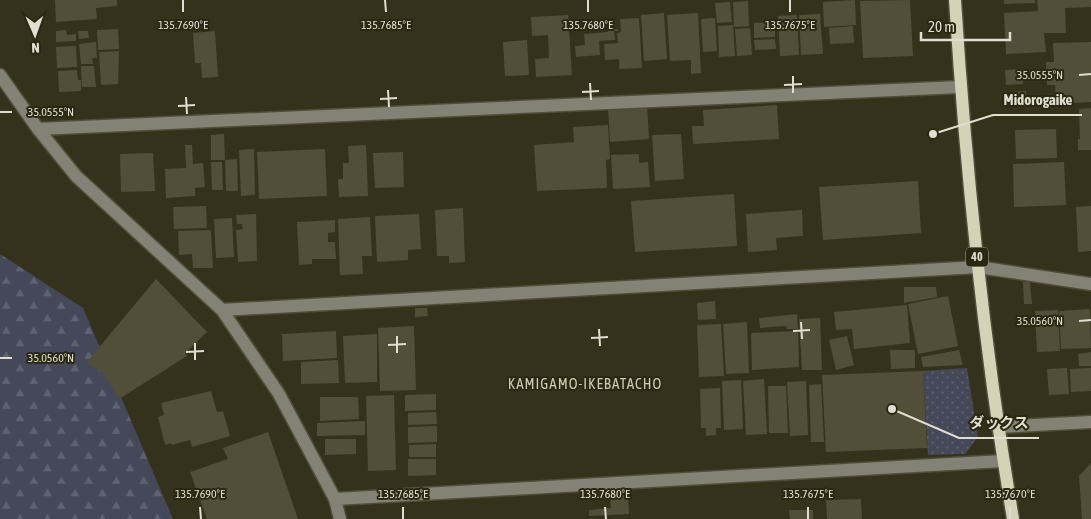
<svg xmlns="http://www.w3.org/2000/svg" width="1091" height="519" font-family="'Asap Condensed','Noto Sans JP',sans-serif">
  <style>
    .forest { fill: url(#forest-firs) }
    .park { fill: url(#park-dots) }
    .building { fill: #514f38 }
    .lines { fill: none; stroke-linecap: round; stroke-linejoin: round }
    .minor-casing { stroke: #504e39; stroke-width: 15 }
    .major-casing { stroke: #504e39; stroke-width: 15 }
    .minor { stroke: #838275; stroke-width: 12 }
    .major { stroke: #d4d2b7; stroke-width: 12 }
    .ticks { fill: none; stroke: #dfded0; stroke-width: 2 }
    .labels { text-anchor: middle; stroke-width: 4; stroke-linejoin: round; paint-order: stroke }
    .shield { fill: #2b2812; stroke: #a9a797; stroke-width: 1 }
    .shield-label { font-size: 12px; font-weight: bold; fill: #dfded0 }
    .neighbourhood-label { font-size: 15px; letter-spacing: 1px; fill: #cdcbb0; stroke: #2b2812 }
    .ticks-label { font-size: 12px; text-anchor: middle; fill: #dfded0; stroke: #2b2812; stroke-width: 4; stroke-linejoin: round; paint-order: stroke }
    .leader { fill: none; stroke: #dfded0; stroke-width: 2 }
    .callout-dot { fill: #dfded0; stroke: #2b2812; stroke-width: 2 }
    .callout-label { font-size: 15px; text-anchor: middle; font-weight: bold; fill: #dfded0; stroke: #2b2812; stroke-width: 4; stroke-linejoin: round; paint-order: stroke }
  </style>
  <defs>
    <pattern id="forest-firs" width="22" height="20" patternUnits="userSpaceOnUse" patternTransform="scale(1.25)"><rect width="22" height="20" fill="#454859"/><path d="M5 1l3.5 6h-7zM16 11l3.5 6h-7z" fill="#5f6270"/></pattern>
    <pattern id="park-dots" width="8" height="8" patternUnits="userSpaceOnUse" patternTransform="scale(1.25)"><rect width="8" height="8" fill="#454859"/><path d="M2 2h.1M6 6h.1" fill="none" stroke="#5f6270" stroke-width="1.8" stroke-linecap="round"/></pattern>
  </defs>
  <rect width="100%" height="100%" fill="#35321c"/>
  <!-- forest -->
  <path class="forest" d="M0 254 83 308 173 519H0Z"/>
  <!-- park -->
  <path class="park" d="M967 368 978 437 965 454 928 455 923 371Z"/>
  <!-- building -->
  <path class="building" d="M55 0H117V6L96 8 97 19 56 22Z
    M855 0 856 25 824 27 823 2Z
    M910 0 913 56 863 58 860 1Z
    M1004 0H1035V3L1004 4Z
    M1037 0H1091V7L1065 8 1066 33H1044L1046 52 1006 54 1004 13 1038 11Z
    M748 1 749 26 734 27 733 2Z
    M730 2 732 22 717 23 715 3Z
    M664 13 667 59 644 61 641 15Z
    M698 13 701 73 691 74V60L670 61 667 15Z
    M820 14 823 54 801 55 799 15Z
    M568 15 572 75 536 77 535 59 549 58 548 35 532 36 531 17Z
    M797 15 799 55 780 56 778 16Z
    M639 18 642 68 619 69V59L605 60 604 44 618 43 617 33 621 32 620 19Z
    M715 18 717 51 703 52 701 19Z
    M775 22V37L754 38V23Z
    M733 25 735 56 719 57 718 26Z
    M853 26 854 43 830 44 829 28Z
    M750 28 752 55 737 56 735 29Z
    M118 29 119 49 98 50 97 30Z
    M608 29H618V31H614L615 40 599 41 600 55 576 57 575 46 585 45 584 34 608 32Z
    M66 30 67 35 76 34V41L56 42V31Z
    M78 31H88L89 38 79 39Z
    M215 31 218 77 202 78 201 63H195L193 33Z
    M775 39 776 49 755 50 754 40Z
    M527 40 529 75 505 76 503 42Z
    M96 42 97 58H92L93 64H81L79 44Z
    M1091 42V102L1056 104 1055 85H1047L1046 62H1054L1053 43Z
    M76 46 77 67 57 68 56 47Z
    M119 51 118 84 101 85 99 52Z
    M81 66H94L96 87H82Z
    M1022 69 1023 84 1006 85 1005 70Z
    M77 70 78 80H81V91L59 92 58 71Z
    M1026 91V105L1012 106 1011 92Z
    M647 105 649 139 610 142 608 107Z
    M777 105 779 139 693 144 692 126H704L703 110Z
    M1091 108V150H1078V139H1080L1079 109Z
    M608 125 610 159 606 160 607 188 537 191 534 145 574 142 573 127Z
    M1056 129 1057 158 1016 159 1015 130Z
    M224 134 225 160 237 159 238 191H226L225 160H211V135Z
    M681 134 684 179 655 181 652 135Z
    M185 145H192L193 164 203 163 205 187 195 188V196L166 198 165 169 186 168Z
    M366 145 368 196 339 197 338 179H343V163H349L348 146Z
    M254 149 255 195 241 196 239 150Z
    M325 149 327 196 259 199 257 152Z
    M403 152 404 187 375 188 373 153Z
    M153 153 155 191 121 192 120 154Z
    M639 154V163L648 162 650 187 613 189 611 155Z
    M211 162H222L223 190H212Z
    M1064 162 1066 205 1014 207 1013 164Z
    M918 181 921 233 823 240 819 187Z
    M734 194 737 246 635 252 631 201Z
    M206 206 207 228 174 229 173 207Z
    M1091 206V251L1078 252 1076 207Z
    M463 208 465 262 449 263V256H437L435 210Z
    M802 210 803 236 776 238 777 250 748 252 746 214Z
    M256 214 257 261 238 262 236 230 243 229 242 224H237L236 215Z
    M419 214 421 249 408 250V260L377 262 375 216Z
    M370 217 372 256H362L363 274 340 275 338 219Z
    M232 218 234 257 216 258 214 219Z
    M335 220V232L328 233V242H335L336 259H312V264L299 265 297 222Z
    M209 230 211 231 213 268H193L192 254 179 255 178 231Z
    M156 279 207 332 185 353 187 356 119 399 103 373 86 363Z
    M1023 282H1030L1032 304H1024Z
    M904 287H936L937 297 904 303Z
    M948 296 958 346 918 354 908 304Z
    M715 301 716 319 698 320 697 303Z
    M907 305 910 343 854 349 852 329 836 330 834 312Z
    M415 308H427L428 316 415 317Z
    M1090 309 1091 348 1061 349 1059 311Z
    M1058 310 1060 351 1037 352 1035 311Z
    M797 314 798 329H787L786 326 760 328 759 318Z
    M820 318 822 370H802L799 319Z
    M747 322 749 373 726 374 723 324Z
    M721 324 724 376 699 377 697 325Z
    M414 326 416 390 380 391 378 328Z
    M336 331 337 358 283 361 282 334Z
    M798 331 799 367 752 370 751 333Z
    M377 334V382L345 383 343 336Z
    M847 336 854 365 836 370 829 340Z
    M890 350H915V368L891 369Z
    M959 350 963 365 923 367 921 357Z
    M1091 352V366H1079L1078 354Z
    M338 360 339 383 301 384V362Z
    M1067 368 1069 394 1049 395 1047 369Z
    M1091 368V391L1071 392 1070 369Z
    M923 371 927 448 826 452 822 375Z
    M764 379 767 434 746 435 743 381Z
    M741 380 743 429 724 430 722 381Z
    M806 381 808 435 790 436 787 382Z
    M821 384 824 442H811L809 385Z
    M768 386H786L788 433H769Z
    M720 388 721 428H716V435L706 436V428H701L700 389Z
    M211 391 217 412 223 411 230 436 192 447 190 440 172 445 171 443 165 445 158 417 164 415 161 403Z
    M436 394V410L405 411V395Z
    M394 395 396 470 368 471 366 396Z
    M320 397H358L359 419 320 421Z
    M436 412 437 424 408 425V413Z
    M365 421V435L317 436V423Z
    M437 426V442L408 443V427Z
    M268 432 298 519H207L190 472 228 459 223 448Z
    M325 439H356V454L325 455Z
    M436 444V457H409V445Z
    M408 459H436V475L408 476Z
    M1091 463V519H1082L1079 476Z
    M628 494 629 514 589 516V510L611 508 610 496Z
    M861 499 862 519H827L826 500Z
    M789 510H813V519H790Z"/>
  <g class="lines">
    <defs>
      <path id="minor" d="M0 75 38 129 76 176 222 310 279 394 335 499 340 519
        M38 129 960 87
        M222 310 978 267 1091 284
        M997 427 1091 422
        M335 499 1003 461"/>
      <path id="major" d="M955 0C966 174 984 347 1013 519"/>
    </defs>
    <!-- minor casing -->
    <use href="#minor" class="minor-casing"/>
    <!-- major casing -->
    <use href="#major" class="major-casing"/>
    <!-- minor -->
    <use href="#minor" class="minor"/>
    <!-- major -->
    <use href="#major" class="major"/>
  </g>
  <!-- ticks -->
  <path class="ticks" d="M183 0V12M385 0 386 12M588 0V12M790 0V12M1079 75 1091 74M793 76V93M590 83 591 100M784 85 802 84M388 90 389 107M582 92 599 91M186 97 187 114M380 99 397 98M178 106 195 105M0 112H12M1079 321 1091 320M801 322 802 339M599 329 600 346M793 331 810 330M397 336V353M591 338 608 337M195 343V360M388 345 406 344M186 352 204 351M0 358H12M200 507 201 519M403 507V519M605 507 606 519M808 507V519M1010 507V519"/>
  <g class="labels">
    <!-- shield labels -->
    <rect class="shield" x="966" y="247.5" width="22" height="19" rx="4"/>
    <g class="shield-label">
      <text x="977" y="261">40</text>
    </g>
    <!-- neighbourhood labels -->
    <g class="neighbourhood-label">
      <text x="585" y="389">KAMIGAMO-IKEBATACHO</text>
    </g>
  </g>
  <g class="ticks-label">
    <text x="183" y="29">135.7690°E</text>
    <text x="386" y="29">135.7685°E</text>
    <text x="588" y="29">135.7680°E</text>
    <text x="790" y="29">135.7675°E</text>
    <text x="1040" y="79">35.0555°N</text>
    <text x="51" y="116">35.0555°N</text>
    <text x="1040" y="325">35.0560°N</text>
    <text x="51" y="362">35.0560°N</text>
    <text x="200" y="498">135.7690°E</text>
    <text x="403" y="498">135.7685°E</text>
    <text x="605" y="498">135.7680°E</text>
    <text x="808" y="498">135.7675°E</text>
    <text x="1010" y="498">135.7670°E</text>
  </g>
  <!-- callouts -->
  <path class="leader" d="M933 134L993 115H1082M892 409L959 438H1039"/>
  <g class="callout-dot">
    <circle cx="933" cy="134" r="5"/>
    <circle cx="892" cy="409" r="5"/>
  </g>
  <g class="callout-label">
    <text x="1038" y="105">Midorogaike</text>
    <text x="999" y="428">ダックス</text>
  </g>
  <!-- north arrow -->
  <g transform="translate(35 35) rotate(178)" stroke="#2b2812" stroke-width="4" paint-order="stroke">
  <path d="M0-4L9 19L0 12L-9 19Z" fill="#dfded0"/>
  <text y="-8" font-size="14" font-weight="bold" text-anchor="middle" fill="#dfded0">N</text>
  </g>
  <!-- scale -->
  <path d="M921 32v8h89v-8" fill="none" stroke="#dfded0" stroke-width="2.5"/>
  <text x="928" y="32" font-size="15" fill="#dfded0" stroke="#2b2812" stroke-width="4" paint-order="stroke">20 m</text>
</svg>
